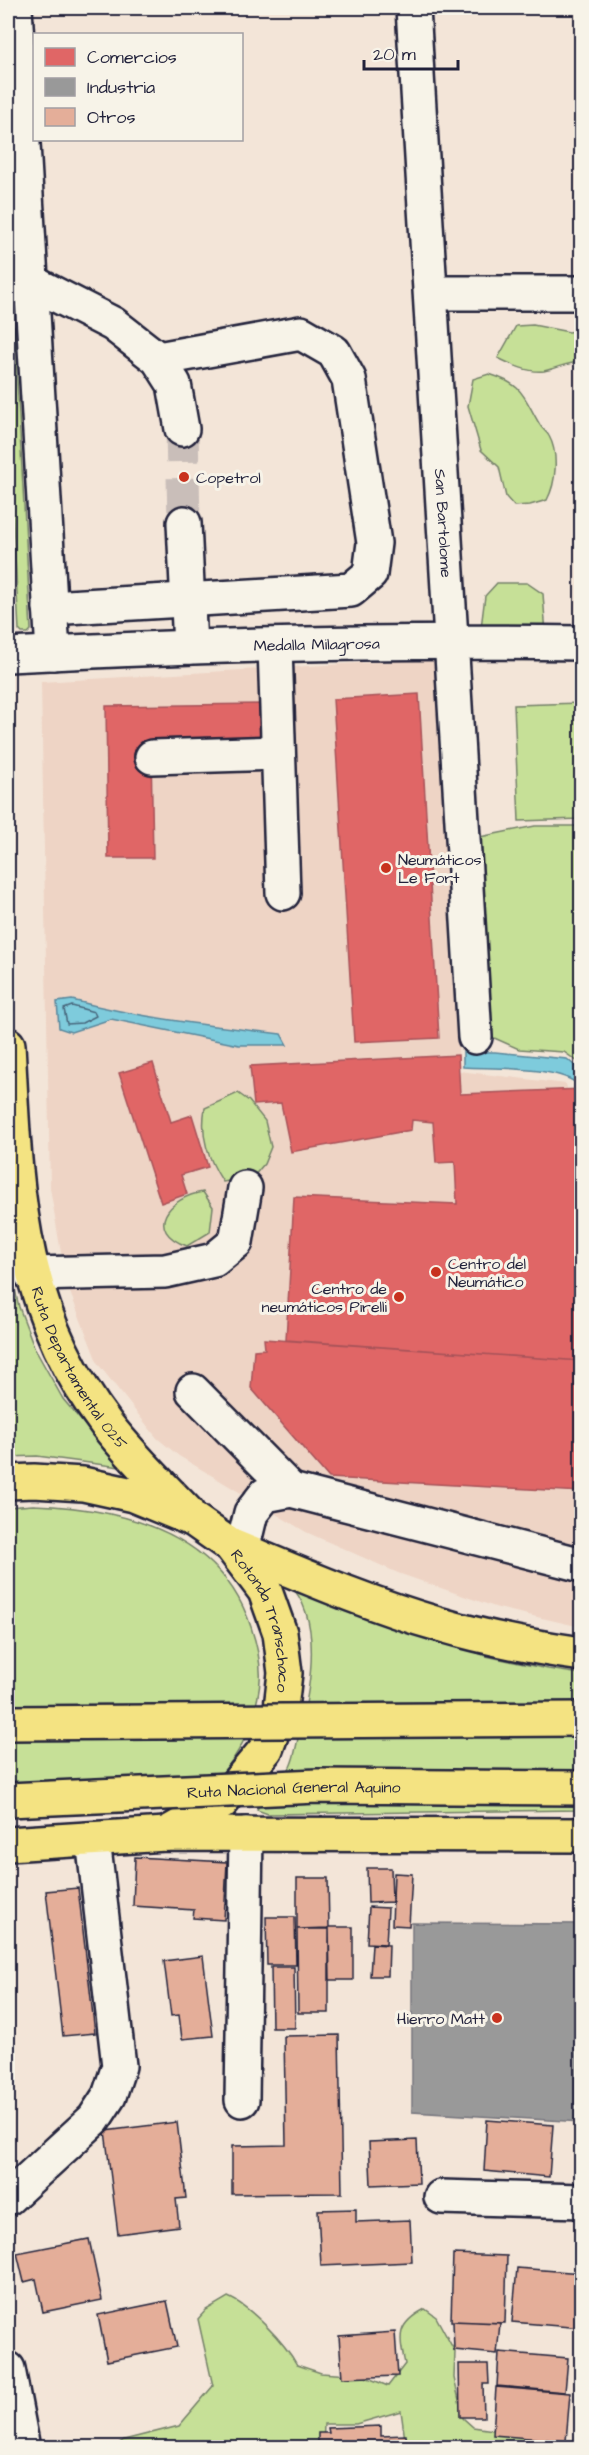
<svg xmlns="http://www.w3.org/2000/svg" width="589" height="2455" font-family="'Architects Daughter',sans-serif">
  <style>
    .built { fill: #eed4c5 }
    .green { fill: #c6e097; stroke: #748169; stroke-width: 1.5 }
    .water { fill: #7ecbdc; stroke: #59879c; stroke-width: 1.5 }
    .shops { fill: #e06666; stroke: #a75259; stroke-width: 1.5 }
    .industry { fill: #999; stroke: #75757d; stroke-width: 1.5 }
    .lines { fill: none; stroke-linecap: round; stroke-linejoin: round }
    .shore { stroke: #47667b; stroke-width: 1.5 }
    .building { fill: #e4ae99; stroke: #22223b; stroke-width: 1.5 }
    .minor-tunnel { stroke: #c9beb9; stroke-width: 33; stroke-dasharray: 33 16; stroke-linecap: butt }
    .minor-casing { stroke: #22223b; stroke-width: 38 }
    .highway-casing { stroke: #22223b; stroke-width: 38 }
    .minor { stroke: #f7f3e8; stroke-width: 33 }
    .highway { stroke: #f4e382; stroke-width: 33 }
    .highway-bridge-casing { stroke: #22223b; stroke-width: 38; stroke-linecap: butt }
    .highway-bridge { stroke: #f4e382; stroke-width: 33 }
    .poi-dot { fill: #c8321e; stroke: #f7f3e8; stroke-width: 2 }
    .labels { text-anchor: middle; stroke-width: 6; stroke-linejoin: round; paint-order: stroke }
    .poi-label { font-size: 16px; fill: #22223b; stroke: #f7f3e8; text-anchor: start }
    .street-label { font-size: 16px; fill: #22223b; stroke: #f7f3e8 }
  </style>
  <rect width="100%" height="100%" fill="#f3e5d8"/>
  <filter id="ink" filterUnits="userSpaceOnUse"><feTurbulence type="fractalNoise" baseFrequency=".0167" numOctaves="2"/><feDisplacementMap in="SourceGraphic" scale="12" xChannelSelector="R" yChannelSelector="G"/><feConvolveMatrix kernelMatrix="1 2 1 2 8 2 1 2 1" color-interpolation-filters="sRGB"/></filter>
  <g filter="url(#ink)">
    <!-- built -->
    <path class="built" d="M443 658 459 1071 566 1084 581 1144V1627L498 1608 398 1573 306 1532 179 1456 157 1438 98 1364 66 1282 50 1188 41 682Z"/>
    <!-- green -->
    <path class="green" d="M8 322 14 326 31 630 28 633H22L19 630 8 430Z
      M533 325 569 332 581 330V362C568 362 558 368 544 371 529 373 512 365 498 358L516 326Z
      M489 374C525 385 523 397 540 425 542 429 547 432 549 436 559 454 556 483 547 500L530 505 514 506 506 497 499 467 481 450 468 406 473 379Z
      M497 583H527L543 594 546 634 480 636 485 596Z
      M581 703V819L519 821 514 705Z
      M535 826H581V1064L564 1052 519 1049 492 1037C483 971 469 904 480 837Z
      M238 1093 249 1101 265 1121 271 1147 264 1164 253 1177 223 1182C208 1159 200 1136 205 1108Z
      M203 1192 213 1207 210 1232 187 1246C143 1230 169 1197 203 1192Z
      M8 1261 19 1307 35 1349 63 1399 120 1467 37 1456 8 1457Z
      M33 1505C122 1508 220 1532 251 1627 264 1666 263 1687 250 1725 241 1750 230 1767 210 1784 205 1789 199 1795 192 1798 163 1812 130 1811 99 1813 68 1815 38 1817 8 1817V1507Z
      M289 1584 486 1656 548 1669 581 1674V1810L268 1814 257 1810C262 1794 282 1783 290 1767 295 1757 296 1745 299 1735 310 1692 324 1618 289 1584Z
      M228 2297C250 2306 285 2343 297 2365L321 2373 363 2376 388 2386 405 2364C399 2336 396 2324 425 2309L436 2317 455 2352 454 2378 463 2418 473 2427 514 2433 540 2442 582 2443 581 2448 406 2447 401 2411 356 2424H324L323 2447 112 2448 124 2440 179 2426 213 2386 198 2319 206 2310Z"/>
    <!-- water -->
    <path class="water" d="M72 1000C140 1018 211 1026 281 1034L287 1045H239L111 1019 71 1032 59 1028 57 1002Z
      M463 1052H495L567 1059 581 1071V1087C560 1065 493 1069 463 1067Z"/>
    <!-- shops -->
    <path class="shops" d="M419 694 439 1038 354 1042 333 699Z
      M261 704V750L151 751 153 858H108L106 706Z
      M458 1055 460 1094 582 1089V1361L286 1340 294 1197 457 1204 455 1162 436 1163 433 1122 412 1120 411 1130 291 1152 281 1103 254 1105 250 1066Z
      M153 1063 171 1122 192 1115 208 1167 181 1175 187 1194 161 1203 119 1073Z
      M264 1339 582 1361V1492L329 1478 251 1388 254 1350 265 1349Z"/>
    <!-- industry -->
    <path class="industry" d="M412 1923 582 1924V2122L412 2112Z"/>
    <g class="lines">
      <!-- shore -->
      <path class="shore" d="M72 1006 94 1012 96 1016 82 1023 67 1024 64 1009Z"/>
    </g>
    <!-- building -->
    <path class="building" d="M135 1857 227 1862 224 1920 193 1918 194 1910 133 1906Z
      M367 1868H391L392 1902 368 1903Z
      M394 1873 412 1874 409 1926 392 1925Z
      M297 1878H328L329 1928 297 1929Z
      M78 1888 95 2033 63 2036 46 1891Z
      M369 1907 388 1908 386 1944 367 1943Z
      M266 1917H295L296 1965H267Z
      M329 1927H353V1980H330Z
      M297 1929H329V2013H298Z
      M372 1944 389 1945 388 1976H370Z
      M203 1956 213 2036 182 2039 179 2015 171 2016 164 1961Z
      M271 1967H294L295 2028H272Z
      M8 2021 17 2062 8 2064Z
      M339 2035 342 2193 232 2194V2146L286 2145 284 2036Z
      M487 2120 553 2125 549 2177 484 2171Z
      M177 2122 186 2198 176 2199 179 2226 118 2234 105 2131Z
      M417 2140 419 2183 371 2185 369 2142Z
      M356 2209V2222L410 2220 412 2262 321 2266 318 2210Z
      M89 2239 102 2300 43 2312 36 2279 24 2282 17 2253Z
      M453 2254 507 2256 505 2323 451 2321Z
      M517 2268 582 2273V2328L512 2322Z
      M167 2301 177 2347 107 2361 98 2315Z
      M453 2321 500 2323 497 2354 454 2350Z
      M395 2332 398 2376 342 2378 339 2336Z
      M499 2352 568 2358 565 2392 497 2386Z
      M459 2364H488L489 2384H483L484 2417H460Z
      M496 2387 570 2393 566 2441 493 2435Z
      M381 2426V2436L406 2435 407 2448H318V2433H329L328 2428Z"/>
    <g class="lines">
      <!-- minor-tunnel -->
      <path class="minor-tunnel" d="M182 429 184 523"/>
      <defs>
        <g id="minor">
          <path d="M15 8 53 653"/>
          <path id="s1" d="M413 8 475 1037"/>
          <path d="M8 282H31L113 324 158 359 174 384 182 429"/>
          <path d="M432 293H582"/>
          <path d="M184 523 190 647"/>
          <path d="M50 608 351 590 370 574 374 543 349 379 334 352 301 333 158 359"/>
          <path d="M275 646 283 893"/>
          <path id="s2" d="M8 655C198 645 390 640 582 643"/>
          <path d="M152 757 277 753"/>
          <path d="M31 1274 165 1271 214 1260 236 1242 245 1188"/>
          <path d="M193 1391 291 1490"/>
          <path d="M242 1550 251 1513 265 1495 291 1490 582 1565"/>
          <path d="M242 2100 246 1834"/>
          <path d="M441 2197 582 2201"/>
          <path d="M8 2198 94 2119 109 2096 119 2066 93 1839"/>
          <path d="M8 2369 23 2448"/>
        </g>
        <g id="highway">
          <path id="s3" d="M8 1045C16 1188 16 1305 107 1425 131 1456 160 1484 187 1512"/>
          <path id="s4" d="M8 1482 34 1481 83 1484 133 1495 194 1520 231 1546 265 1591 280 1633 285 1673 281 1708 266 1749 221 1803 166 1834"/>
          <path d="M232 1546C300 1574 368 1604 438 1624 485 1638 533 1647 582 1654"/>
          <path d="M8 1844 166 1834 582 1835"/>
        </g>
      </defs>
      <!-- minor casing -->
      <use href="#minor" class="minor-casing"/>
      <!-- highway casing -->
      <use href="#highway" class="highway-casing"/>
      <!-- minor -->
      <use href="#minor" class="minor"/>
      <!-- highway -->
      <use href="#highway" class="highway"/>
      <defs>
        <g id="highway-bridge">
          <path d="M8 1723 582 1719"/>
          <path id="s5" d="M8 1800 317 1786 582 1788"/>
        </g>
      </defs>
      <!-- highway-bridge casing -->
      <use href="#highway-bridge" class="highway-bridge-casing"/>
      <!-- highway-bridge -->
      <use href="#highway-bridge" class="highway-bridge"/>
    </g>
  </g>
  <!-- markers -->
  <g class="poi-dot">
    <circle cx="184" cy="477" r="6"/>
    <circle cx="386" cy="868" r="6"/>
    <circle cx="436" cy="1272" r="6"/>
    <circle cx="399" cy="1297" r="6"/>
    <circle cx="497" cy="2018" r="6"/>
  </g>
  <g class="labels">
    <!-- poi labels -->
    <g class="poi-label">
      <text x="196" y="483">Copetrol</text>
      <text x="398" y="865">Neumáticos<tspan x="398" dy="18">Le Fort</tspan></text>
      <text x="448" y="1269">Centro del<tspan x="448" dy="18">Neumático</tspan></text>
      <text x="387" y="1294" text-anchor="end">Centro de<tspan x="387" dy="18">neumáticos Pirelli</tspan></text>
      <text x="485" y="2024" text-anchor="end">Hierro Matt</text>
    </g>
    <!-- street labels -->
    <g class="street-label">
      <text dy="6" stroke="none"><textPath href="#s1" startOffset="516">San Bartolome</textPath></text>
      <text dy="6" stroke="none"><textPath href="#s2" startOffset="309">Medalla Milagrosa</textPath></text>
      <text dy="6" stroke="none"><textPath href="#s3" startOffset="336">Ruta Departamental 025</textPath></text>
      <text dy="6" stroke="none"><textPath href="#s4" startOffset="321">Rotonda Transchaco</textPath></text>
      <text dy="6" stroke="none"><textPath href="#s5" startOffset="286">Ruta Nacional General Aquino</textPath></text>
    </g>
  </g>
  <!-- margin -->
  <rect width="589" height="2455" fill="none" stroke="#f7f3e8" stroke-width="30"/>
  <rect x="15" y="15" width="559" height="2425" fill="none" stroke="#22223b" stroke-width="2" filter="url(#ink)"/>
  <!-- legend -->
  <rect x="33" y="33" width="210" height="108" fill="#f7f3e8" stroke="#a29fa3" stroke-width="1.5"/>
  <rect x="45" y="48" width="30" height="18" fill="#e06666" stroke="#a29fa3" stroke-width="1.5"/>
  <text x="87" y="63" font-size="18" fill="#22223b">Comercios</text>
  <rect x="45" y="78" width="30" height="18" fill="#999999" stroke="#a29fa3" stroke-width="1.5"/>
  <text x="87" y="93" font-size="18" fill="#22223b">Industria</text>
  <rect x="45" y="108" width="30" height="18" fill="#e4ae99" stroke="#a29fa3" stroke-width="1.5"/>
  <text x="87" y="123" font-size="18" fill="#22223b">Otros</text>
  <!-- scale -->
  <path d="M364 60v9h94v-9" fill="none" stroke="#22223b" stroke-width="3"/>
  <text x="373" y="60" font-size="18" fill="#22223b" stroke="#f7f3e8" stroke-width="4.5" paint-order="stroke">20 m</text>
</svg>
